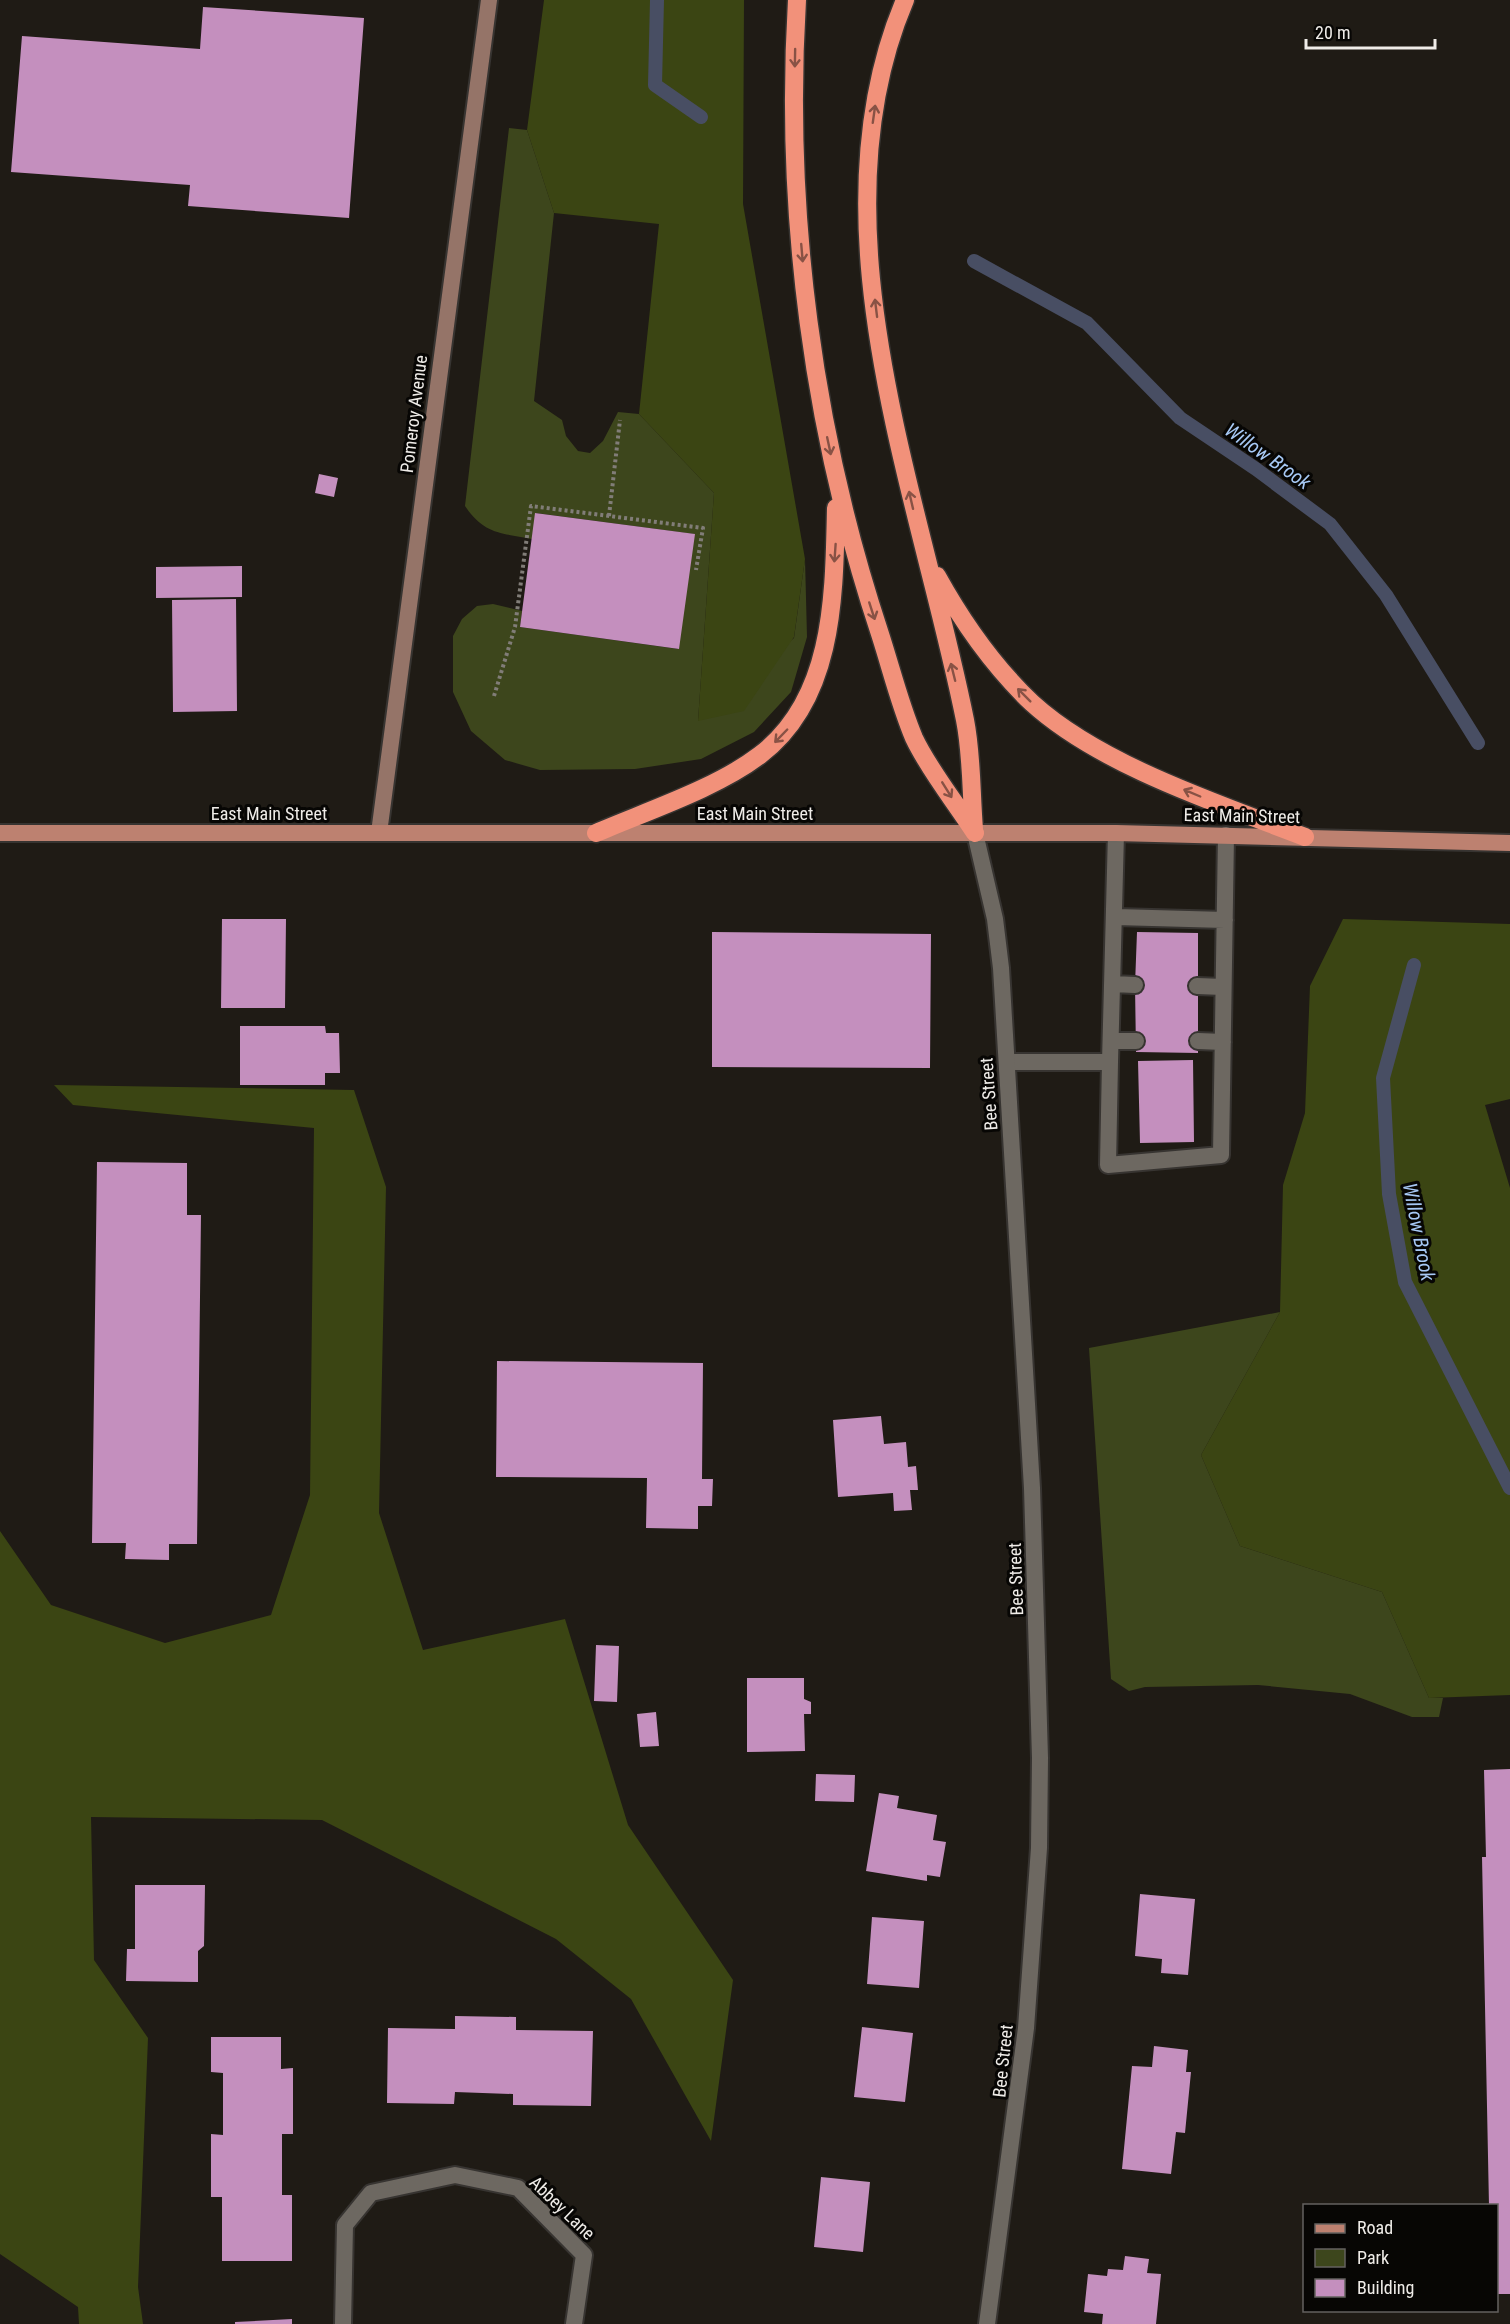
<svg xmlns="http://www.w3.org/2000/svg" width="1510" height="2324" font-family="'Roboto Condensed',sans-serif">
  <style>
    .green { fill: #3d461c }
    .forest { fill: #3b4513 }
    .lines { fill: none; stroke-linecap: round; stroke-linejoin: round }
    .stream { stroke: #484e63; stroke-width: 14 }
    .building { fill: #c48fbe }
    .service-casing { stroke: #373431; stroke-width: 20 }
    .minor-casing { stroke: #373431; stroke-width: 20 }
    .tertiary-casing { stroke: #373431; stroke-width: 20 }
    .secondary-casing { stroke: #373431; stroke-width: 20 }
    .primary-casing { stroke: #373431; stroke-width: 20 }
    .motorway-casing { stroke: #373431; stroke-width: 21 }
    .path { stroke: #817d78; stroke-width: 4; stroke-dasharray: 3 3; stroke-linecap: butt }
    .service { stroke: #6d6861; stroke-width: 16 }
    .minor { stroke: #6d6861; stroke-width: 16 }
    .tertiary { stroke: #6d6861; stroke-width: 16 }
    .secondary { stroke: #957468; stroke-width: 16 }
    .primary { stroke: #bd8170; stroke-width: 16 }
    .motorway { stroke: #f2917a; stroke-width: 18 }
    .oneway { stroke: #885245 }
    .labels { text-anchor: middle; stroke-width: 6; stroke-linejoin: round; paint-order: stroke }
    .street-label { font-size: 18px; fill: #efece8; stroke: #070604 }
    .water-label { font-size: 20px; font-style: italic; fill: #a7c9f5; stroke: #070604 }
  </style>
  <rect width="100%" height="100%" fill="#1f1b15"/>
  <!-- green -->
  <path class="green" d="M509 128 527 130 554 213 534 401 562 420 566 436 578 451 590 453 603 441 618 412 639 414 714 493 698 721 794 638 805 559 807 637 791 692 754 732 701 759 635 769 540 770 505 760 471 731 453 692V636L462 619 477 606 493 604 522 611 520 627 678 649 694 534 536 513 532 539C500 533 484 534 465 506Z
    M1280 1312 1201 1455 1240 1546 1382 1592 1429 1698H1443L1439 1717H1412L1350 1694 1258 1685 1145 1687 1129 1691 1111 1679 1089 1348Z"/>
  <!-- forest -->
  <path class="forest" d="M544 0H744L743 204 805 559 794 637 744 711 698 721 714 493 639 414 659 224 554 213 527 130Z
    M1343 919 1510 924V1099L1485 1105 1510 1188V1695L1429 1698 1382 1592 1240 1546 1201 1455 1280 1312 1283 1185 1305 1113 1310 986Z
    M54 1085 354 1090 386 1187 379 1513 423 1650 565 1619 628 1825 733 1980 711 2141 631 1999 556 1939 322 1820 91 1817 94 1960 148 2038 138 2287 143 2324H79L78 2307 0 2254V1531L51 1605 165 1643 271 1615 310 1495 314 1128 73 1105Z"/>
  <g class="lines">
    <!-- stream -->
    <path class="stream" d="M657 0 655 85 701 117
      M974 261 1087 323 1180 418 1256 469 1330 524 1386 595 1478 743
      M1414 965 1383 1078 1389 1194 1405 1282 1510 1488"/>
  </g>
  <!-- building -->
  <path class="building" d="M203 7 364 18 349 218 188 206 190 185 11 172 22 36 200 49Z
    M319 474 338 478 334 497 315 493Z
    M535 513 695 534 679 649 520 627Z
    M242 566V597L156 598V567Z
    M236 599 237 711 173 712 172 600Z
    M222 919H286L285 1008H221Z
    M712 932 931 934 930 1068 712 1067Z
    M1137 932 1198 933V1053L1136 1052 1135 985Z
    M240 1026H325L326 1033H339L340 1073H325V1085H240Z
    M1193 1060 1194 1142 1140 1143 1138 1061Z
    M97 1162 187 1163V1215H201L197 1544H169V1560L125 1559 126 1543H92Z
    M497 1361 703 1363 702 1479H713L712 1506H698V1529L646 1528 647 1478 496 1477Z
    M881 1416 884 1444 906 1442 908 1467 916 1466 918 1490H910L912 1510 894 1511 893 1493 838 1497 833 1420Z
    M596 1645 619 1646 617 1702 594 1701Z
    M747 1678H804V1699L811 1702V1714H804L805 1751 747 1752Z
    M656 1712 659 1746 640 1747 637 1714Z
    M1510 1769V2294H1496V2206H1489L1482 1857H1486L1484 1770Z
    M816 1774 855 1775 854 1802 815 1801Z
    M879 1793 899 1796 897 1808 937 1815 933 1840 946 1842 940 1877 927 1875V1881L866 1871Z
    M135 1885H205L204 1946 198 1951V1982L126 1981 127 1949H135Z
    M1140 1894 1195 1899 1188 1975 1161 1973 1162 1959 1135 1956Z
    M872 1917 924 1921 919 1988 867 1984Z
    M455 2016 516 2017V2030L593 2031 591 2106 513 2105V2094L455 2092 454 2104 387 2103 388 2028 455 2029Z
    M862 2027 913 2033 905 2102 854 2097Z
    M211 2037H281V2069L293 2068V2134H282V2195H292V2261H222V2197H211V2134L223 2135V2073L211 2072Z
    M1154 2046 1188 2050 1186 2072H1191L1185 2133 1176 2132 1171 2174 1122 2169 1132 2066 1152 2067Z
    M821 2177 870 2182 863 2252 814 2247Z
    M1125 2256 1149 2259 1147 2273 1161 2274 1156 2324H1102L1103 2314 1084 2312 1088 2274 1107 2276 1108 2269 1123 2270Z
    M292 2319V2324H235V2322Z"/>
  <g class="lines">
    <defs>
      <path id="service" d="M1116 917 1225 920
        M1113 984 1135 985
        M1197 986 1223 987
        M1112 1041H1136
        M1198 1041 1223 1042
        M1007 1062H1110L1108 1165 1221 1155 1226 835
        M1110 1062 1116 833"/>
      <path id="minor" d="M343 2324 345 2225 371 2193 455 2175 518 2188 584 2255 574 2324"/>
      <path id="tertiary" d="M975 833 995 919 1001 968 1032 1488 1040 1758 1039 1848 1026 2028 987 2324"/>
      <path id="secondary" d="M379 833 489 0"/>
      <path id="primary" d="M0 833H1116L1510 843"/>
      <path id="motorway" d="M797 0C784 214 813 432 880 634 891 668 900 705 914 738 929 770 956 803 975 833
        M905 0C809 225 920 495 965 720 972 755 971 793 974 829
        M937 576C963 623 993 666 1032 703 1100 765 1219 804 1305 837
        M596 833C647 811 717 788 760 755 835 698 834 594 836 508"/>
    </defs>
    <!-- service casing -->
    <use href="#service" class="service-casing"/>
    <!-- minor casing -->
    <use href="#minor" class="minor-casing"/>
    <!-- tertiary casing -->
    <use href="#tertiary" class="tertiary-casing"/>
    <!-- secondary casing -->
    <use href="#secondary" class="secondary-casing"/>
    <!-- primary casing -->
    <use href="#primary" class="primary-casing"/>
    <!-- motorway casing -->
    <use href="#motorway" class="motorway-casing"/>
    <!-- path -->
    <path class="path" d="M609 516 620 420
      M494 696 515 627 531 506 703 528 696 570"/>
    <!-- service -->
    <use href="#service" class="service"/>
    <!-- minor -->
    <use href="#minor" class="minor"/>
    <!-- tertiary -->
    <use href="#tertiary" class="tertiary"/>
    <!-- secondary -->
    <use href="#secondary" class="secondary"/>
    <!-- primary -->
    <use href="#primary" class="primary"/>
    <!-- motorway -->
    <use href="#motorway" class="motorway"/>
  </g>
  <!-- one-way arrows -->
  <defs><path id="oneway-shaft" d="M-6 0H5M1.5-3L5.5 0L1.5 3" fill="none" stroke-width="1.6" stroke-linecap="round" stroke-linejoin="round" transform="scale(1.5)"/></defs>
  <g class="oneway">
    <use href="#oneway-shaft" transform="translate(795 58) rotate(91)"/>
    <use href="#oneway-shaft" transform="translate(874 114) rotate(-82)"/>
    <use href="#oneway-shaft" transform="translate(802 253) rotate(85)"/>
    <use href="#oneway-shaft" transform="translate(876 308) rotate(-97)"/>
    <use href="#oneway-shaft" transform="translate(829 446) rotate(78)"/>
    <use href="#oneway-shaft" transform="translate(911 500) rotate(-103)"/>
    <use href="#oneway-shaft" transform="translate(835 553) rotate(94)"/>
    <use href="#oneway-shaft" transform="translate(872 611) rotate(72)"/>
    <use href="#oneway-shaft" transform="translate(953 672) rotate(-104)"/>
    <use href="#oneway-shaft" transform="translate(1024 695) rotate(-135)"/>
    <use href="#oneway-shaft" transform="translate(781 736) rotate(134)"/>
    <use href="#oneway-shaft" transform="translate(947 790) rotate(58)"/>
    <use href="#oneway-shaft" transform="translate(1192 793) rotate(-157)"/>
  </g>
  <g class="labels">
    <!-- street labels -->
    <g class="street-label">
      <text transform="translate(414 414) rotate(-83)" y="6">Pomeroy Avenue</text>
      <text x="269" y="820">East Main Street</text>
      <text x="755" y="820">East Main Street</text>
      <text transform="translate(1242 816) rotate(1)" y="6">East Main Street</text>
      <text transform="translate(989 1094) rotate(-94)" y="6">Bee Street</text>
      <text transform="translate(1016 1579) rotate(-92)" y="6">Bee Street</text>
      <text transform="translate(1003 2061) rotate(-84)" y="6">Bee Street</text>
      <text transform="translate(562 2208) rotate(44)" y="6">Abbey Lane</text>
    </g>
    <!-- water labels -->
    <g class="water-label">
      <text transform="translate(1268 456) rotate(35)" y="7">Willow Brook</text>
      <text transform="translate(1419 1232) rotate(79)" y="7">Willow Brook</text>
    </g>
  </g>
  <!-- legend -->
  <rect x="1303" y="2204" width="195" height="108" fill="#070604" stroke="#64625f" stroke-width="1.5"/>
  <rect x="1315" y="2224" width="30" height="9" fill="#bd8170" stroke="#64625f" stroke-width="1.5"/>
  <text x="1357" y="2234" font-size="18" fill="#efece8">Road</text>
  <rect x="1315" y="2249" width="30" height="18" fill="#3d461c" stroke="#64625f" stroke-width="1.5"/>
  <text x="1357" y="2264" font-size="18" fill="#efece8">Park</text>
  <rect x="1315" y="2279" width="30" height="18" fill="#c48fbe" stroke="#64625f" stroke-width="1.5"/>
  <text x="1357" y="2294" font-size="18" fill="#efece8">Building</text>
  <!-- scale -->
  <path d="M1306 39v9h129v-9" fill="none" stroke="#efece8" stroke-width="3"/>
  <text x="1315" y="39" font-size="18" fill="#efece8" stroke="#070604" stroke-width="4.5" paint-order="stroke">20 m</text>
</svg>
